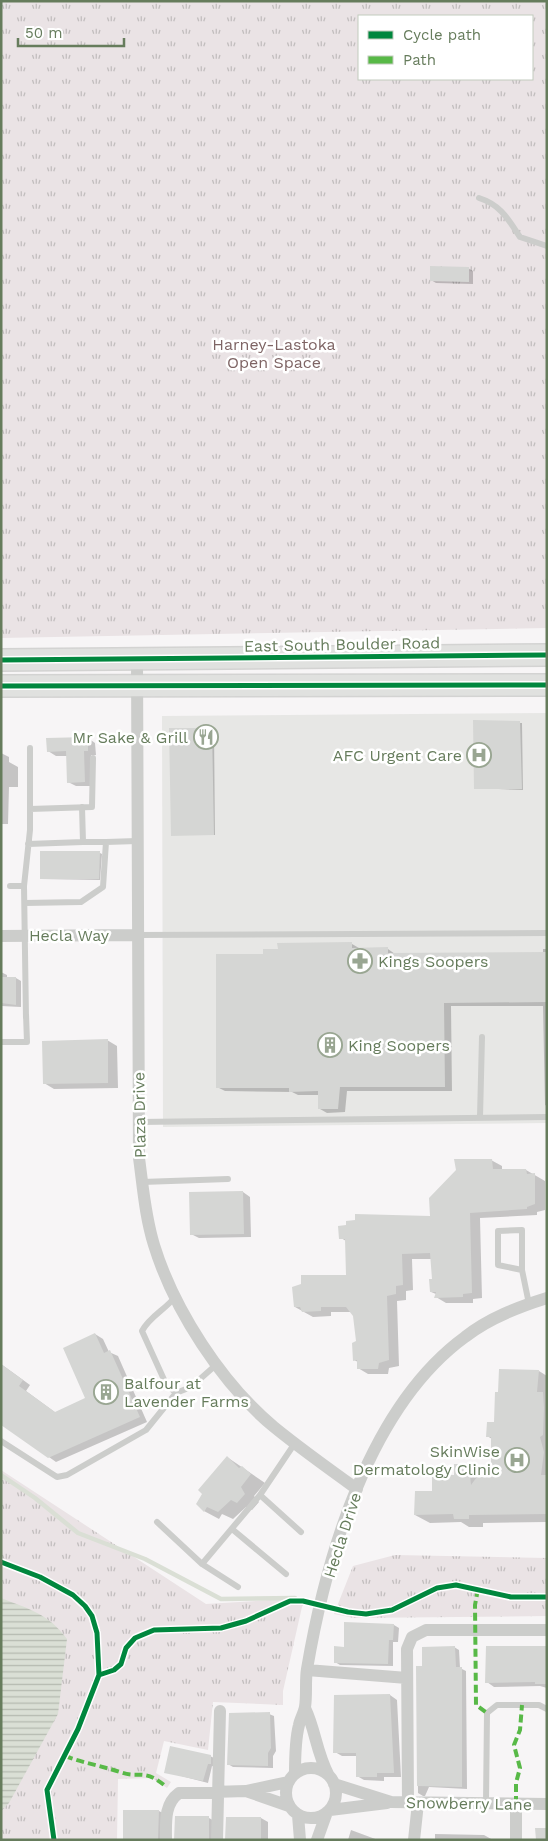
<svg xmlns="http://www.w3.org/2000/svg" width="548" height="1841" font-family="'Work Sans',sans-serif">
  <style>
    .built { fill: #e7e7e5 }
    .grass { fill: url(#grass-tufts); fill-rule: evenodd }
    .water { fill: url(#water-rules) }
    .shadow { fill: #0003 }
    .lines { fill: none; stroke-linecap: round; stroke-linejoin: round }
    .stream { stroke: #dadfd5; stroke-width: 4.5 }
    .building { fill: #d5d6d4 }
    .primary-casing { stroke: #d3d3d2; stroke-width: 24 }
    .lane { stroke: #cccdcb; stroke-width: 6 }
    .street { stroke: #cccdcb; stroke-width: 12 }
    .primary { stroke: #e0e1df; stroke-width: 21 }
    .quiet { stroke: #58b947; stroke-width: 4; stroke-dasharray: 8 4; stroke-linecap: butt }
    .cycleway-casing { stroke: #fff; stroke-width: 8 }
    .cycleway { stroke: #00873e; stroke-width: 5 }
    .labels { text-anchor: middle; stroke-width: 5; stroke-linejoin: round; paint-order: stroke }
    .park-label { font-size: 16px; fill: #7e6464; stroke: #fff }
    .street-label { font-size: 16px; fill: #667c5c; stroke: #fff }
    .poi-label { font-size: 16px; fill: #667c5c; stroke: #fff; text-anchor: end }
  </style>
  <defs>
    <pattern id="grass-tufts" width="24" height="20" patternUnits="userSpaceOnUse" patternTransform="scale(1.25)"><rect width="24" height="20" fill="#eae3e5"/><path d="M3 7l-1-3M5 7V3M7 7l1-3M15 17l-1-3M17 17v-4M19 17l1-3" fill="none" stroke="#c1bdbd"/></pattern>
    <pattern id="water-rules" width="6" height="5" patternUnits="userSpaceOnUse" patternTransform="scale(1.25)"><rect width="6" height="5" fill="#dadfd5"/><path d="M0 2.5h6" fill="none" stroke="#b5bab0"/></pattern>
  </defs>
  <rect width="100%" height="100%" fill="#f7f5f6"/>
  <!-- built -->
  <path class="built" d="M547 713V1123L163 1127 162 716Z"/>
  <!-- grass -->
  <path class="grass" d="M1 1H547V628L1 638ZM359 16H532V79H359Z
    M1 1470 206 1604 304 1598 283 1691V1705L213 1702 208 1750 164 1741 156 1773 171 1782 167 1788 152 1778 118 1779 117 1840H1Z
    M395 1555 547 1558V1616L354 1618 334 1614 353 1566Z"/>
  <!-- water -->
  <path class="water" d="M1 1598C29 1609 49 1614 67 1639L58 1714 9 1803 1 1811Z"/>
  <!-- shadow -->
  <path class="shadow" d="M468 268 473 271V284L436 283 431 280Z
    M474 722 522 723 523 790 475 788Z
    M170 729 214 730 215 835H172Z
    M88 738 95 743 96 755H91L92 786H76L68 782 67 756H56L48 751Z
    M1 753 9 757V762L18 767V787H9L8 824H1Z
    M100 853 102 854 100 880 41 879Z
    M352 944 359 948 388 949 395 954 543 953V949H547V1106L545 1105 543 1006H451L452 1091H347L345 1112 327 1113 320 1109V1095H298L292 1092 225 1091 217 1087 264 955Z
    M1 972 7 975V978H16L21 981V1007L1 1006Z
    M107 1040 117 1046 118 1088 54 1089 44 1083Z
    M491 1160 502 1166V1170H526L545 1181V1210L537 1212V1215L480 1218 482 1298 473 1299V1303H446L436 1297V1294L431 1292 433 1281 432 1259H412L413 1290 406 1291V1300L397 1301 399 1366 389 1368 388 1374H368L358 1368V1362L354 1360 357 1341 355 1316 352 1312H331V1316L313 1317 295 1307 347 1276 346 1241 341 1238 431 1217Z
    M243 1192 250 1197 251 1237 199 1238 191 1234Z
    M95 1334 103 1339 109 1352 118 1356 147 1422 56 1462 1 1423V1364L30 1385 26 1391 56 1413 87 1399Z
    M539 1371 547 1376V1522L483 1523V1527H469L461 1522 430 1523 415 1515 434 1493 468 1466 481 1473 492 1466V1439L487 1436 495 1423Z
    M227 1457 265 1483 254 1496 259 1502 252 1510 246 1507 233 1519 222 1514 219 1519 204 1511Z
    M394 1625 399 1628 398 1642H393V1666L340 1665 335 1662 345 1648Z
    M454 1647 459 1650 460 1668 466 1671 467 1789 429 1787 425 1796H423L418 1793 417 1667H424Z
    M546 1648 547 1688 540 1686 494 1687 487 1682Z
    M390 1695 397 1700 401 1777H384V1781L364 1780 357 1776 358 1756H342L335 1752Z
    M269 1714 274 1716 276 1751 273 1756V1768L233 1767 228 1764Z
    M210 1756 216 1759 215 1767 212 1766 208 1783 166 1772Z
    M159 1811 166 1815 165 1840H124Z
    M176 1817 209 1818 216 1822V1840H175Z
    M261 1818 268 1822V1840H226Z
    M351 1830 378 1840H348Z
    M435 1834 484 1835 493 1840H426L435 1839Z"/>
  <g class="lines">
    <!-- stream -->
    <path class="stream" d="M1 1475 35 1498 78 1533 145 1559 221 1599 295 1598"/>
  </g>
  <!-- building -->
  <path class="building" d="M430 266 469 267V282L430 281Z
    M473 720 520 721 522 789H474Z
    M169 728H212L214 835 171 836Z
    M88 737V751H84L85 782 67 783 66 751 47 752 46 738Z
    M40 851H100L99 879H40Z
    M352 942V948L388 947V953L547 952V1002L444 1003 445 1087H340L338 1109H318V1091L289 1092V1088H216V954H263V949H278L277 943Z
    M1 977H16V1005L1 1003Z
    M108 1039V1083L43 1084 42 1041Z
    M454 1159H492L493 1169H526L527 1174 535 1173V1204L527 1207V1209L470 1213 472 1293 463 1294V1297L434 1298 436 1292H430L429 1279H432L430 1253 402 1254 403 1285 396 1286V1294L387 1296 389 1360 379 1363 378 1369H357V1360L353 1361 352 1343 356 1341 353 1316 346 1307H321V1311L302 1312 300 1307H294L292 1287 301 1284V1275H346L345 1239H339L338 1226 346 1225V1221L355 1220V1214L430 1216 429 1198 456 1170Z
    M243 1191 244 1234 190 1235 189 1192Z
    M95 1333 104 1353 110 1350 140 1417 48 1458 1 1425V1364L23 1380 19 1386 55 1412 85 1398 63 1348Z
    M499 1369 539 1370 537 1392H543L544 1408 543 1435 540 1437 544 1452 541 1475H547V1514L469 1515V1519H454L453 1514 414 1515 415 1491H432V1474L454 1475V1464H469L471 1485 485 1466 491 1465V1437H486L487 1422H494L495 1392H498Z
    M227 1456 239 1468 242 1466 251 1474 241 1487 245 1494 237 1503 231 1500 218 1512 207 1507 204 1512 196 1504 202 1494 198 1490Z
    M344 1622 394 1624 393 1640H389L388 1664 334 1663V1646L344 1647Z
    M455 1646 456 1667H462V1787L417 1786 416 1666H422V1647Z
    M486 1646H547L546 1684H535V1682L485 1683Z
    M390 1694 394 1773H377V1777H356V1753H333L334 1695Z
    M270 1712 271 1748 268 1753V1766L227 1765 229 1713Z
    M170 1746 211 1755V1764H208L203 1781 164 1773Z
    M123 1810H159L158 1840H123Z
    M175 1816H209V1840H174Z
    M226 1817H261V1840H225Z
    M535 1828H547V1840H536Z"/>
  <g class="lines">
    <defs>
      <path id="primary" d="M1 660 547 655
        M1 686 547 685"/>
    </defs>
    <!-- primary casing -->
    <use href="#primary" class="primary-casing"/>
    <!-- lane -->
    <path class="lane" d="M479 198C501 205 508 219 520 237L547 246
      M30 809 92 807 93 758
      M83 842H106
      M28 844 83 842 82 807
      M10 886H24
      M25 903 81 902 103 887 106 842 137 841
      M138 935 547 933
      M26 1018 24 886 30 830V748
      M1 1042H27L26 1014
      M480 1117 482 1037
      M139 1122 547 1117
      M142 1182 228 1179
      M522 1270 498 1265V1231L522 1230V1270L529 1304
      M175 1297C165 1310 150 1316 142 1331L166 1384 176 1393 191 1387 217 1364
      M1 1441 57 1477 67 1475 146 1430 176 1393
      M260 1495 301 1532
      M157 1522 202 1564 260 1495 295 1443
      M232 1529 286 1574
      M202 1564 238 1587
      M486 1803 487 1713 497 1705H539L547 1709"/>
    <!-- street -->
    <path class="street" d="M137 659 139 1158C143 1187 145 1216 154 1245 174 1310 222 1384 274 1427 301 1449 329 1469 357 1489
      M1 936 138 935
      M307 1670 407 1678
      M305 1708C316 1731 316 1752 329 1776
      M286 1793a25 25 0 1 1 50 0a25 25 0 1 1-50 0Z
      M295 1774C295 1758 295 1740 299 1725 300 1719 304 1713 305 1707 307 1694 305 1681 307 1669 326 1557 369 1407 465 1337 489 1318 518 1307 547 1298
      M334 1784 391 1802 547 1804
      M246 1791 289 1806
      M408 1803 407 1649 412 1637 426 1630H547
      M516 1804V1840
      M330 1810 387 1803
      M298 1815 300 1840
      M166 1840C166 1822 164 1804 179 1793L246 1791 288 1782
      M217 1840 220 1711
      M317 1840 327 1812
      M414 1840 418 1803"/>
    <!-- primary -->
    <use href="#primary" class="primary"/>
    <!-- quiet -->
    <path class="quiet" d="M478 1589 475 1605 476 1705 487 1713
      M65 1756C83 1763 102 1766 120 1772 139 1779 143 1768 164 1785
      M516 1804V1783L520 1768 514 1745 520 1730 522 1705"/>
    <defs>
      <path id="cycleway" d="M1 660 547 655
        M1 686 547 685
        M1 1562 40 1577 73 1595 85 1606 92 1616 97 1633 99 1675 78 1729 47 1790 54 1840
        M99 1675 114 1670 121 1664 126 1648 135 1638 154 1630 221 1628 246 1621 290 1601H303L348 1612 366 1614 392 1610 437 1588 456 1585 511 1597H547"/>
    </defs>
    <!-- cycleway casing -->
    <use href="#cycleway" class="cycleway-casing"/>
    <!-- cycleway -->
    <use href="#cycleway" class="cycleway"/>
  </g>
  <!-- icons -->
  <defs>
    <symbol id="restaurant-ring" viewBox="-11 -11 22 22"><circle r="9.5" fill="#fff" stroke="#99a692" stroke-width="1.5"/><path d="M-5-6h1v4h1v-4h1v4h1v-4h1v5L-1.5 .5V6h-2V.5L-5-1ZM5-6V6H3V1.5H1.5Q1.5-4 5-6Z" fill="#99a692"/></symbol>
    <symbol id="hospital-ring" viewBox="-11 -11 22 22"><circle r="9.5" fill="#fff" stroke="#99a692" stroke-width="1.5"/><path d="M-5-5h3v3.5h4V-5h3V5h-3V1.5h-4V5h-3Z" fill="#99a692"/></symbol>
    <symbol id="pharmacy-ring" viewBox="-11 -11 22 22"><circle r="9.5" fill="#fff" stroke="#99a692" stroke-width="1.5"/><path d="M-2-6h4v4h4v4h-4v4h-4v-4h-4v-4h4Z" fill="#99a692"/></symbol>
    <symbol id="building-ring" viewBox="-11 -11 22 22"><circle r="9.5" fill="#fff" stroke="#99a692" stroke-width="1.5"/><path d="M-4-6H4V6H1V3H-1V6H-4ZM-2.5-4.3h1.7v1.8h-1.7ZM.8-4.3h1.7v1.8H.8ZM-2.5-1h1.7V.8h-1.7ZM.8-1h1.7V.8H.8Z" fill="#99a692"/></symbol>
  </defs>
  <g fill-rule="evenodd">
    <use href="#restaurant-ring" x="192" y="723" width="28" height="28"/>
    <use href="#hospital-ring" x="465" y="741" width="28" height="28"/>
    <use href="#pharmacy-ring" x="346" y="947" width="28" height="28"/>
    <use href="#building-ring" x="316" y="1031" width="28" height="28"/>
    <use href="#building-ring" x="92" y="1378" width="28" height="28"/>
    <use href="#hospital-ring" x="503" y="1446" width="28" height="28"/>
  </g>
  <g class="labels">
    <!-- park labels -->
    <g class="park-label">
      <text x="274" y="350">Harney-Lastoka<tspan x="274" dy="18">Open Space</tspan></text>
    </g>
    <!-- street labels -->
    <g class="street-label">
      <text transform="translate(342 644) rotate(-1)" y="6">East South Boulder Road</text>
      <text x="69" y="941">Hecla Way</text>
      <text transform="translate(139 1115) rotate(-91)" y="6">Plaza Drive</text>
      <text transform="translate(342 1535) rotate(-72)" y="6">Hecla Drive</text>
      <text transform="translate(469 1803) rotate(1)" y="6">Snowberry Lane</text>
    </g>
    <!-- poi labels -->
    <g class="poi-label">
      <text x="188" y="743">Mr Sake &amp; Grill</text>
      <text x="462" y="761">AFC Urgent Care</text>
      <text x="378" y="967" text-anchor="start">Kings Soopers</text>
      <text x="348" y="1051" text-anchor="start">King Soopers</text>
      <text x="124" y="1389" text-anchor="start">Balfour at<tspan x="124" dy="18">Lavender Farms</tspan></text>
      <text x="500" y="1457">SkinWise<tspan x="500" dy="18">Dermatology Clinic</tspan></text>
    </g>
  </g>
  <!-- border -->
  <rect width="548" height="1841" fill="none" stroke="#667c5c" stroke-width="5"/>
  <!-- legend -->
  <rect x="358" y="15" width="175" height="65" fill="#ffffff" stroke="#c2cbbe"/>
  <rect x="368" y="31" width="25" height="8" fill="#00873e" stroke="#c2cbbe"/>
  <text x="403" y="40" font-size="15" fill="#667c5c">Cycle path</text>
  <rect x="368" y="56" width="25" height="8" fill="#58b947" stroke="#c2cbbe"/>
  <text x="403" y="65" font-size="15" fill="#667c5c">Path</text>
  <!-- scale -->
  <path d="M18 38v8h106v-8" fill="none" stroke="#667c5c" stroke-width="2.5"/>
  <text x="25" y="38" font-size="15" fill="#667c5c" stroke="#ffffff" stroke-width="4" paint-order="stroke">50 m</text>
</svg>
